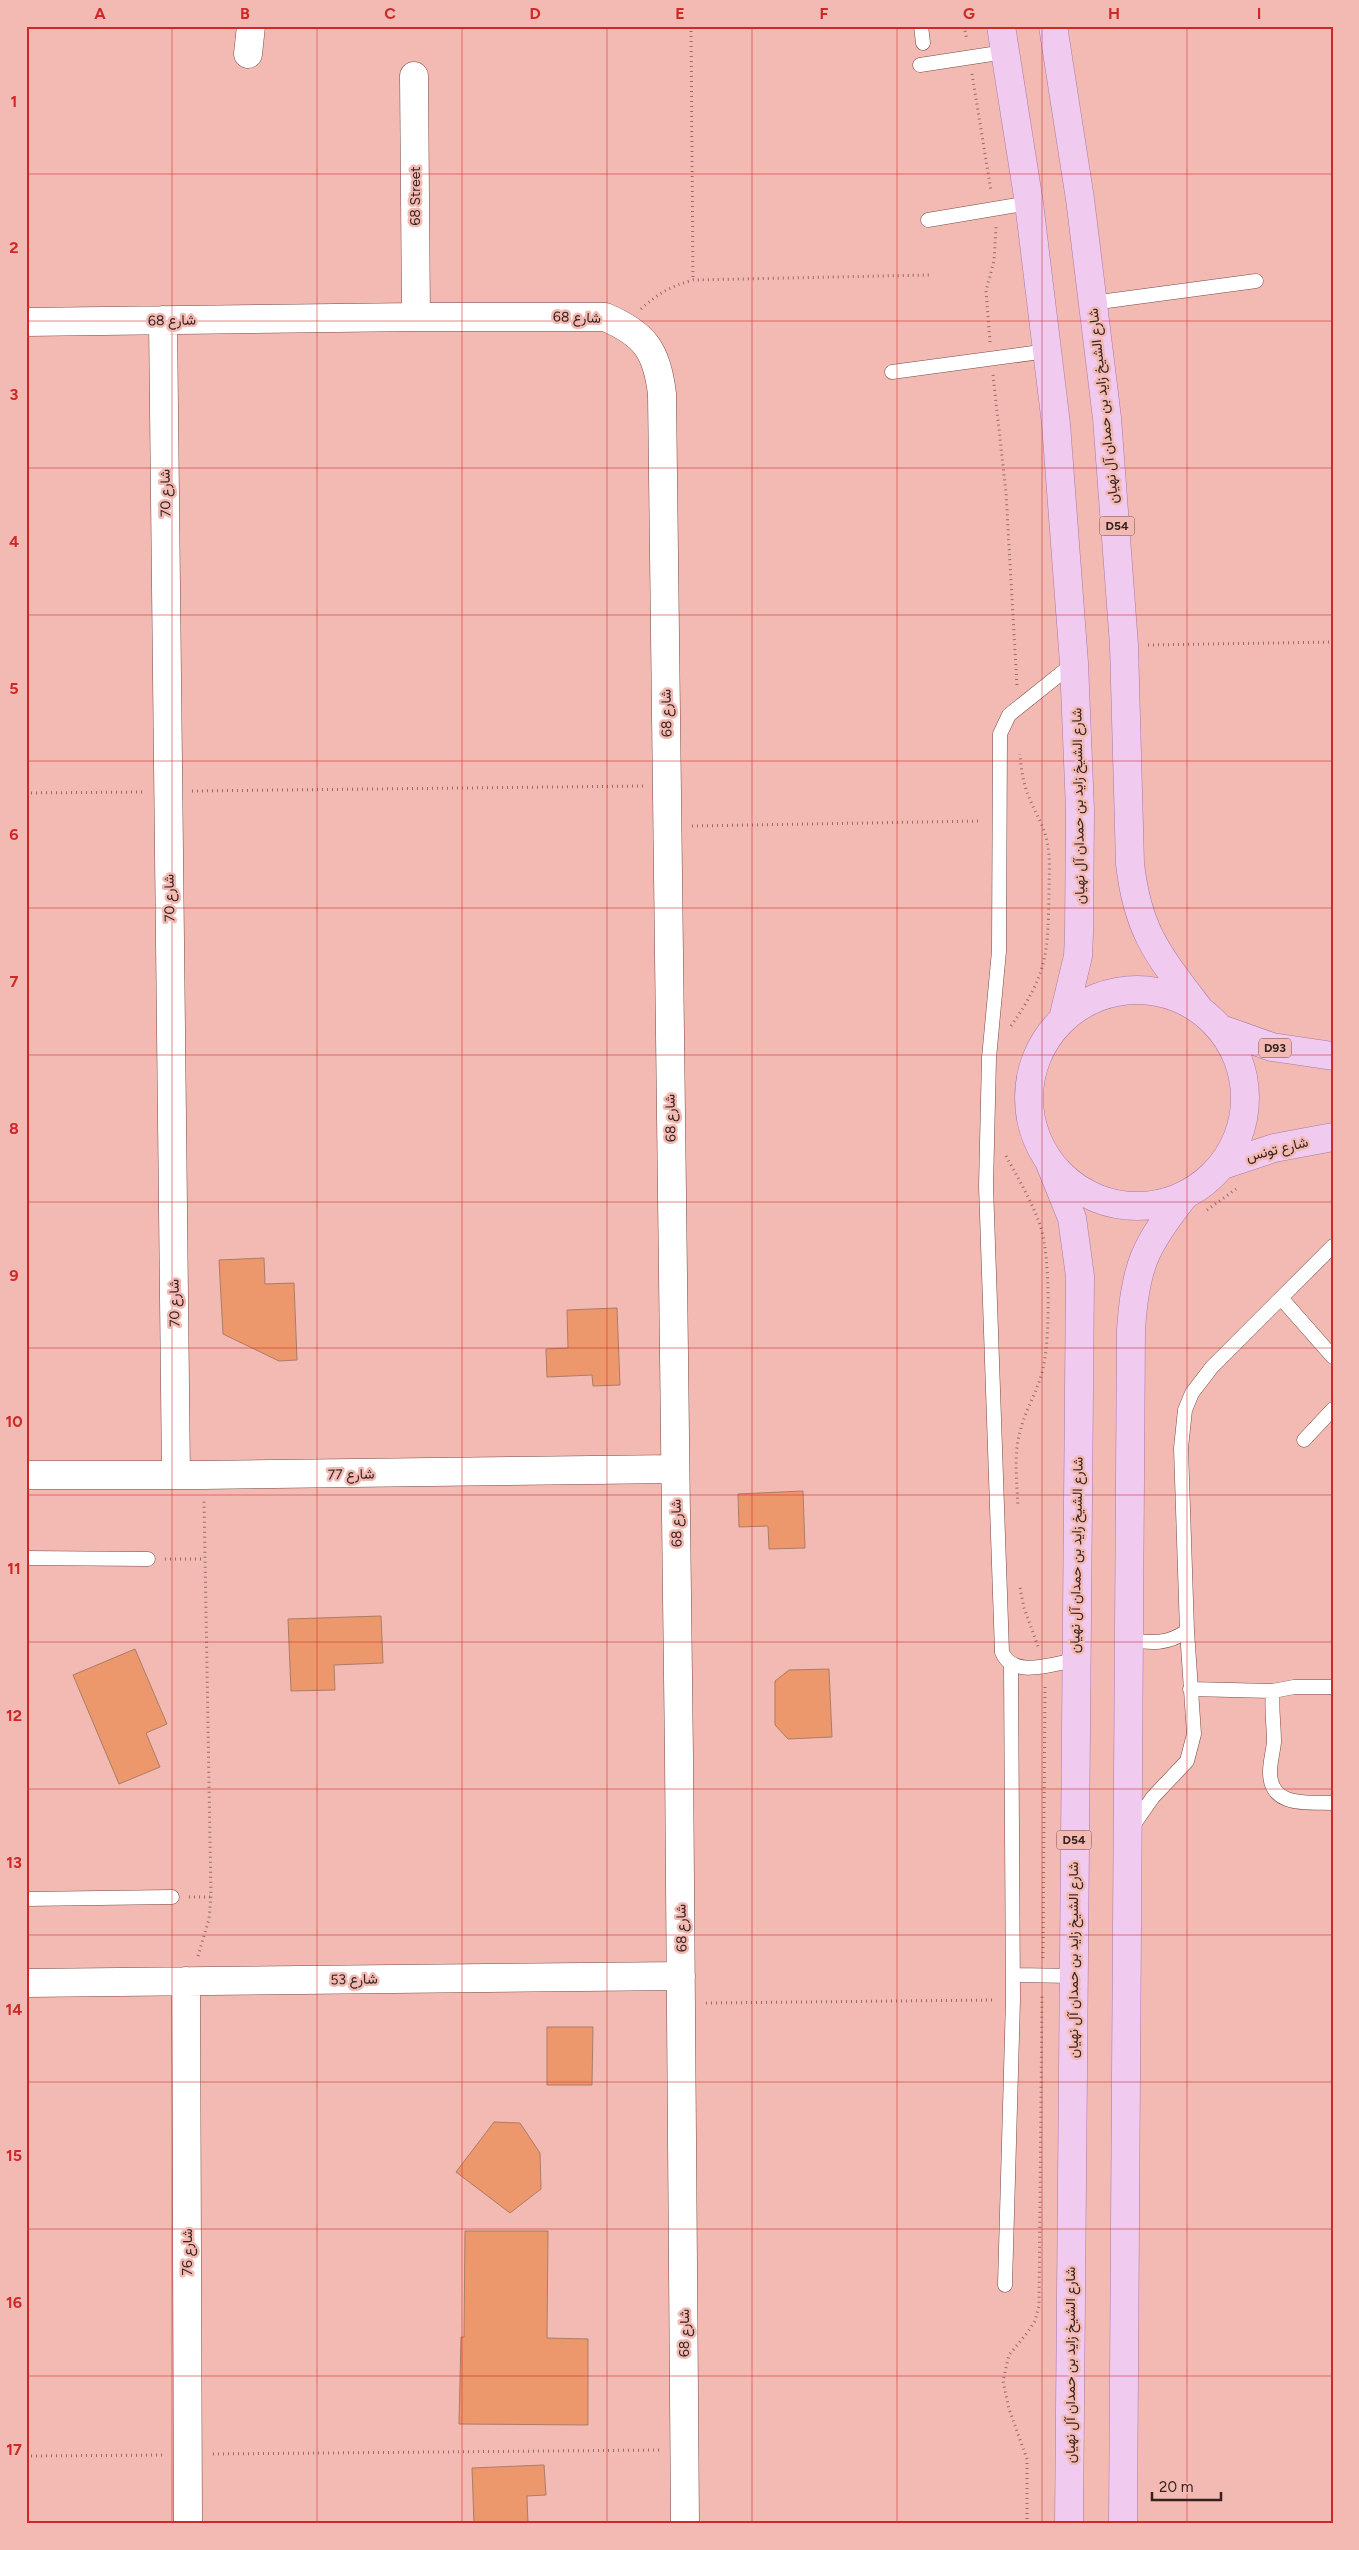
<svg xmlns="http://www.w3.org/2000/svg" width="1359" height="2550" font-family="Figtree,Vazirmatn,sans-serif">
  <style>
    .building { fill: #ed976c; stroke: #ab7d66 }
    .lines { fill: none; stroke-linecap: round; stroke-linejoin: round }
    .service-casing { stroke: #794943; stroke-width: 15 }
    .minor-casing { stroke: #794943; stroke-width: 29 }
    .primary-casing { stroke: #a978a0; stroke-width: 29 }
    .path { stroke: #936d68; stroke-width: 3; stroke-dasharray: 1 4; stroke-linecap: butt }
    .service { stroke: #fff; stroke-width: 14 }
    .minor { stroke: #fff; stroke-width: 28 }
    .primary { stroke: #f1caf0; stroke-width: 28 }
    .grid { fill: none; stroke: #ce2828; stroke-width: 1; stroke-opacity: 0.55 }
    .labels { text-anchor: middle; stroke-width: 5; stroke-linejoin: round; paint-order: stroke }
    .shield { fill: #f2bab3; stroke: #6e4f4b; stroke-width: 1 }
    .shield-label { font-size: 12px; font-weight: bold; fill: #36211f }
    .street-label { font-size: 14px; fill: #36211f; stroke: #f2bab3 }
    .neatline { fill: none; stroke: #ce2828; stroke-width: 2 }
    .grid-label { font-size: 16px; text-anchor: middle; font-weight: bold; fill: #ce2828 }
  </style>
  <rect width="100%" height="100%" fill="#f2bab3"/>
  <!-- building -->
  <path class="building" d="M264 1258 265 1284 294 1283 297 1360 279 1361 223 1334 219 1260Z
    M617 1308 620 1385 593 1386 592 1375 547 1377 546 1349 568 1348 567 1310Z
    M803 1491 805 1548 769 1549 768 1526 739 1527 738 1494Z
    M381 1616 383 1663 334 1665 335 1690 291 1691 288 1619Z
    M135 1649 167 1724 146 1733 160 1767 119 1784 73 1675Z
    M829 1669 832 1737 788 1739 775 1725V1681L789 1670Z
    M547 2027H593L592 2085H547Z
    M494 2122 520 2123 540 2153 541 2189 510 2213 456 2172Z
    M465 2231H548L547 2338 588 2339V2425L459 2424 461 2337H464Z
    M544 2465 546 2495 527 2496 528 2524H474L472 2468Z"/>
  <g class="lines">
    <defs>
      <path id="service" d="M921 26 923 43
        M920 65 1005 52
        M928 220 1029 203
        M1092 303 1256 281
        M892 372 1048 351
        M1074 663 1009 715 1000 734 999 951 989 1058 986 1186 1002 1652C1013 1679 1052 1664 1075 1660
        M1281 1298 1333 1357
        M1304 1440 1333 1409
        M26 1558 148 1559
        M1129 1639C1151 1644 1168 1644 1187 1631
        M1190 1689 1273 1691 1294 1687H1333
        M1273 1691C1271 1708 1274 1725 1274 1742 1273 1752 1270 1762 1270 1772 1270 1808 1308 1802 1333 1803
        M1132 1827 1153 1797 1187 1761 1194 1734 1187 1631 1181 1448 1185 1410 1192 1393 1212 1367 1333 1246
        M26 1899 172 1897
        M1013 1975 1073 1976
        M1005 2285 1013 2000 1011 1665"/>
      <path id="minor" d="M248 54 251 26
        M414 76 416 317
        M163 320 176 1475
        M26 322 416 317H605C645 334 657 351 662 394L679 1756 685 2524
        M26 1475H203L675 1469
        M186 1981 188 2524
        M26 1983 681 1976"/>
      <path id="primary" d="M1001 26 1029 203 1056 424 1074 663 1080 810 1079 933 1078 956 1063 1019
        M1053 26 1080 199 1107 418 1124 645 1130 864C1138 933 1159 956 1200 1010
        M1029 1098a108 108 0 1 1 216 0a108 108 0 1 1-216 0Z
        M1221 1029 1272 1047 1333 1056
        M1049 1161 1072 1218 1080 1276 1069 2524
        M1223 1165 1274 1148 1333 1137
        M1123 2524 1131 1330C1135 1266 1145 1245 1185 1195"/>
    </defs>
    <!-- service casing -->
    <use href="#service" class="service-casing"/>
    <!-- minor casing -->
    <use href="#minor" class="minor-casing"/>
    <!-- primary casing -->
    <use href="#primary" class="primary-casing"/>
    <!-- path -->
    <path class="path" d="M691 26 693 280
      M964 26 967 40
      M972 74 991 191
      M641 309C657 294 671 286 693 280L929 275
      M990 342 986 291 994 261 996 227
      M993 375 1006 493 1017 686
      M1148 645 1333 642
      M192 791 643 786
      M26 793 143 792
      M692 826 981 821
      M1011 1026C1048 973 1048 953 1049 890 1049 873 1051 855 1046 837 1043 825 1036 814 1031 802 1024 787 1021 771 1020 754
      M1006 1156C1019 1180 1033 1203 1041 1228 1050 1258 1050 1333 1044 1364 1040 1387 1027 1406 1021 1428 1013 1453 1017 1481 1018 1507
      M1207 1210 1236 1189
      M165 1559H204
      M1020 1588 1024 1608 1039 1649
      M189 1897H211
      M198 1956 209 1919 211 1897 204 1499
      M1043 1958 1045 1684
      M706 2003 995 2000
      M213 2454 659 2450
      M26 2456 164 2455
      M1027 2524V2459L1009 2409 1003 2381 1009 2355 1027 2333 1035 2321 1039 2306 1042 1994"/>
    <!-- service -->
    <use href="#service" class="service"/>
    <!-- minor -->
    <use href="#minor" class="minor"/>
    <!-- primary -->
    <use href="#primary" class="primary"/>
  </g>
  <!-- grid -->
  <path class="grid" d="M172 26V2524M317 26V2524M462 26V2524M607 26V2524M752 26V2524M897 26V2524M1042 26V2524M1187 26V2524M26 174H1333M26 321H1333M26 468H1333M26 615H1333M26 761H1333M26 908H1333M26 1055H1333M26 1202H1333M26 1348H1333M26 1495H1333M26 1642H1333M26 1789H1333M26 1935H1333M26 2082H1333M26 2229H1333M26 2376H1333"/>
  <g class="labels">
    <!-- shield labels -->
    <g class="shield">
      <rect x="1099.5" y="516.5" width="35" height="19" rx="4"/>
      <rect x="1259" y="1038.5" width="32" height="19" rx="4"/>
      <rect x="1056.5" y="1830.5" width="35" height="19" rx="4"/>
    </g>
    <g class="shield-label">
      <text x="1117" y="530">D54</text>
      <text x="1275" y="1052">D93</text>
      <text x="1074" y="1844">D54</text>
    </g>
    <!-- street labels -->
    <g class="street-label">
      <text transform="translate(415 196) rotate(-90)" y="5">68 Street</text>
      <text transform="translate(577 317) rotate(2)" y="5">شارع 68</text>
      <text transform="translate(172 320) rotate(-1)" y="5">شارع 68</text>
      <text transform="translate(1103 406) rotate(-96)" y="5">شارع الشيخ زايد بن حمدان آل نهيان</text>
      <text transform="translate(165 493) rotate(-91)" y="5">شارع 70</text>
      <text transform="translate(666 713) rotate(-91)" y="5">شارع 68</text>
      <text transform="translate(1078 806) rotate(-91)" y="5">شارع الشيخ زايد بن حمدان آل نهيان</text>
      <text transform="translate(169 898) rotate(-91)" y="5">شارع 70</text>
      <text transform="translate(670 1118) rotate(-91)" y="5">شارع 68</text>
      <text transform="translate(1277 1149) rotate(-14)" y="5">شارع تونس</text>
      <text transform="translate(174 1303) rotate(-91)" y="5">شارع 70</text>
      <text transform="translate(351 1474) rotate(-1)" y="5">شارع 77</text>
      <text transform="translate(676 1523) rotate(-91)" y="5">شارع 68</text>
      <text transform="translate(1076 1555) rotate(-89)" y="5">شارع الشيخ زايد بن حمدان آل نهيان</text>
      <text transform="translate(681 1928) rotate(-91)" y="5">شارع 68</text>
      <text transform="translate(1073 1960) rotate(-90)" y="5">شارع الشيخ زايد بن حمدان آل نهيان</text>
      <text transform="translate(354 1979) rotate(-1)" y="5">شارع 53</text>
      <text transform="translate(187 2252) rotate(-90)" y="5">شارع 76</text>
      <text transform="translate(684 2333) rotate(-90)" y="5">شارع 68</text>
      <text transform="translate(1070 2365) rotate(-90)" y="5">شارع الشيخ زايد بن حمدان آل نهيان</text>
    </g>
  </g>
  <!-- border -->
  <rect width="1359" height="2550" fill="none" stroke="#f2bab3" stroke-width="55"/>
  <!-- scale -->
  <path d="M1152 2492v8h69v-8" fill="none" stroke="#36211f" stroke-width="2.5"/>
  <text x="1159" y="2492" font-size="15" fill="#36211f" stroke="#f2bab3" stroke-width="4" paint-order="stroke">20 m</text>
  <rect x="28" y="28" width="1304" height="2494" class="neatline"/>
  <g class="grid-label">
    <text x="100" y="19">A</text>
    <text x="245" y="19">B</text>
    <text x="390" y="19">C</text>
    <text x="535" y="19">D</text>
    <text x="680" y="19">E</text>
    <text x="824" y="19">F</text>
    <text x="969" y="19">G</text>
    <text x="1114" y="19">H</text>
    <text x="1259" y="19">I</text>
    <text x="14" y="107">1</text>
    <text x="14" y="253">2</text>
    <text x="14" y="400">3</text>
    <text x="14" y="547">4</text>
    <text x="14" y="694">5</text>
    <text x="14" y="840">6</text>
    <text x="14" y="987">7</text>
    <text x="14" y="1134">8</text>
    <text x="14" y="1281">9</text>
    <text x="14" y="1427">10</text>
    <text x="14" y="1574">11</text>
    <text x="14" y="1721">12</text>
    <text x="14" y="1868">13</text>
    <text x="14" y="2015">14</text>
    <text x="14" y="2161">15</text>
    <text x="14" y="2308">16</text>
    <text x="14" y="2455">17</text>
  </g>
</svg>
